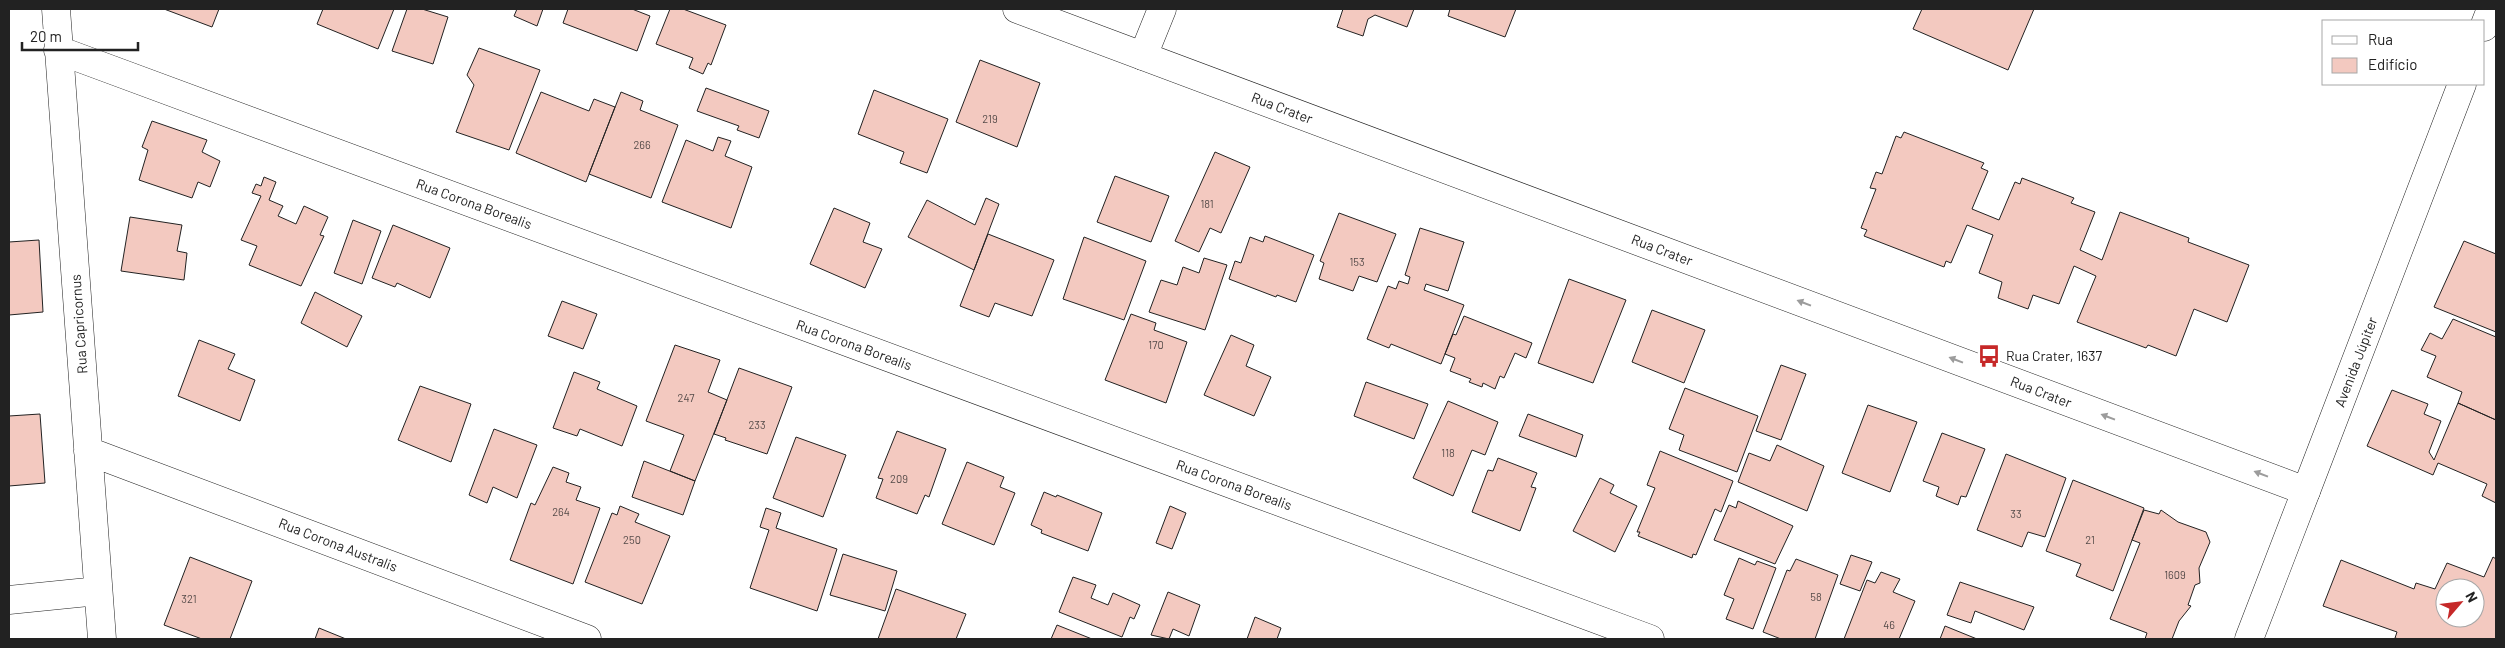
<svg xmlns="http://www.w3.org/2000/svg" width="2505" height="648" font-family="Barlow,sans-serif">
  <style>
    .building { fill: #f3c9c0; stroke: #222; fill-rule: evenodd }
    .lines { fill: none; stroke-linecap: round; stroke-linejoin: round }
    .street-casing { stroke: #222; stroke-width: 29 }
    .secondary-casing { stroke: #222; stroke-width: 29 }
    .street { stroke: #fff; stroke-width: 28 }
    .secondary { stroke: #fff; stroke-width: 28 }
    .oneway { fill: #9c9c9c }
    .labels { text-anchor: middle; stroke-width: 4; stroke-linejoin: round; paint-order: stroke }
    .number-label { font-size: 11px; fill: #564c4a }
    .street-label { font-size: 14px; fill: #222; stroke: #fff }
    .poi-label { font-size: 14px; fill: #222; stroke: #fff; text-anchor: start }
  </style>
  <rect width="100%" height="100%" fill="#fff"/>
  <!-- building -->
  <path class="building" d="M164 9H219L212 27Z
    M323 9H394L378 49 317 24Z
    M407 9H422L448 17 433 64 392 51Z
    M517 9H543L537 26 514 16Z
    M568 9H632L650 16 637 51 563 23Z
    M670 9H683L726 25 711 65 708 63 703 74 689 68 693 58 656 44Z
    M1343 9H1414L1407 27 1375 15 1368 19 1363 36 1337 27Z
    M1450 9H1516L1505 37 1448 16Z
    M1922 9H2034L2008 70 1913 29Z
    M479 48 540 70 509 150 456 132 474 85 467 75Z
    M980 60 1040 83 1017 147 956 122Z
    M706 88 769 111 759 138 737 130 739 126 697 111Z
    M874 90 948 119 927 173 900 163 904 152 858 134Z
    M541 92 589 111 594 99 615 107 586 182 516 153Z
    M621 92 643 101 640 110 678 125 651 198 589 174Z
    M152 121 207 140 202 152 220 161 210 187 198 182 192 198 139 180 148 150 142 147Z
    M1904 132 1984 163 1981 168 1988 171 1972 209 1999 220 2015 182 2020 184 2022 178 2074 198 2071 203 2095 212 2080 250 2102 260 2120 212 2189 238 2188 242 2249 265 2227 322 2194 309 2176 356 2148 345 2146 348 2077 322 2096 276 2074 266 2059 304 2033 295 2028 309 1998 298 2002 282 1979 273 1993 235 1967 225 1951 263 1946 261 1944 267 1864 236 1867 230 1861 228 1876 189 1870 188 1876 172 1882 174 1896 136 1901 138Z
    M718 137 731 141 725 156 752 167 731 228 662 202 686 140 713 151Z
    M1215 152 1250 167 1221 233 1210 228 1199 252 1175 241Z
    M1115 176 1169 196 1151 242 1097 222Z
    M264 177 276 182 269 200 283 206 278 216 296 224 304 206 328 217 320 235 324 236 301 286 249 265 257 246 241 240 261 196 252 193 256 184 261 186Z
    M986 198 999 204 974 270 908 237 927 200 975 225Z
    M834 208 870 223 863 242 882 249 865 288 810 264Z
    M1339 213 1396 234 1377 282 1359 276 1353 291 1319 279 1324 263 1320 261Z
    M130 217 182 225 177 251 187 253 184 280 121 271Z
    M353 220 381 231 362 284 334 273Z
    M393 225 450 248 430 298 397 283 395 287 372 278Z
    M1420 228 1464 242 1448 291 1426 284 1424 290 1464 305 1441 364 1391 344 1389 348 1367 339 1388 286 1396 289 1399 281 1408 284 1410 277 1405 275Z
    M988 234 1054 260 1032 316 995 303 989 317 960 306Z
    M1265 236 1314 255 1296 302 1277 295 1276 297 1229 279 1235 261 1241 263 1250 237 1263 242Z
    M1084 237 1146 261 1124 320 1063 299Z
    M39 240 43 312 9 315V242Z
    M2464 241 2496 254V332L2434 307Z
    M1204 258 1227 265 1205 330 1149 312 1161 280 1177 285 1183 267 1199 273Z
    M1569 279 1626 300 1593 383 1538 363Z
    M315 292 362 316 347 347 301 323Z
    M562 301 597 314 583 349 548 336Z
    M1652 310 1705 330 1684 383 1632 362Z
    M1131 314 1156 323 1154 330 1187 342 1166 403 1105 380Z
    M1464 316 1532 343 1526 358 1515 353 1504 378 1500 376 1495 389 1483 383 1482 387 1469 382 1471 379 1450 371 1455 358 1445 354 1453 334 1456 335Z
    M2453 319 2496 337V420L2458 403 2462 392 2427 377 2436 356 2421 350 2430 333 2442 339Z
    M1231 335 1254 345 1246 366 1271 377 1254 416 1204 395Z
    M199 340 235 354 228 369 255 380 240 421 178 396Z
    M675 345 720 360 708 392 727 400 695 481 670 471 684 435 646 421Z
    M1781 365 1806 374 1781 440 1756 431Z
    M739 368 792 387 767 454 725 440 726 438 714 434Z
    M574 372 600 382 597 389 637 406 622 446 580 429 577 436 553 428Z
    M1366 382 1428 404 1414 439 1354 416Z
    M420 386 471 404 451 462 398 440Z
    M1685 388 1758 416 1737 472 1679 450 1684 435 1669 429Z
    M2392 390 2428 404 2424 414 2441 421 2429 452 2434 460 2458 403 2496 420V503L2482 496 2487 484 2438 463 2433 475 2367 446Z
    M1448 401 1498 422 1485 455 1472 450 1453 496 1413 478Z
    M1868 405 1917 422 1890 492 1842 473Z
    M40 414 45 483 9 486V416Z
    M1528 414 1583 435 1576 457 1519 436Z
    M494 429 537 445 517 498 493 487 487 503 469 495Z
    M897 431 946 449 929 497 925 495 917 514 876 498 883 479 878 478Z
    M1942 433 1985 449 1966 497 1961 496 1958 505 1936 496 1939 487 1923 481Z
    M796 437 846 455 823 517 773 498Z
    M1777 445 1824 466 1807 511 1738 482 1749 453 1770 461Z
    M1660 451 1733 481 1721 512 1715 509 1696 555 1693 554 1692 558 1638 536 1640 532H1637L1655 488 1647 485Z
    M2006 454 2066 478 2045 537 2028 532 2022 547 1977 530Z
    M1498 458 1537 473 1531 487 1536 488 1520 531 1472 512 1488 470 1493 471Z
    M644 461 695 481 683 515 632 497Z
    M967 462 1004 477 1000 487 1015 493 994 545 942 524Z
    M553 467 569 473 566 482 581 487 576 500 600 508 573 584 510 560 531 503 535 505Z
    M1600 478 1614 485 1610 493 1637 506 1615 552 1573 531Z
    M2073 480 2144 508 2113 591 2076 576 2081 564 2046 551Z
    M1044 492 1056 497 1057 495 1102 513 1088 551 1041 533 1042 530 1031 525Z
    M1738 501 1793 526 1775 564 1714 540 1729 505 1736 508Z
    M620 506 639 514 635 522 670 536 642 604 585 582 612 513 617 515Z
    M1170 506 1186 513 1172 549 1156 543Z
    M766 508 781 513 776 528 837 549 817 611 750 588 769 530 760 527Z
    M2144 510 2159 514 2161 510 2178 522 2206 532 2210 542 2199 568 2200 583 2195 585 2188 605 2191 606 2179 621 2172 639H2145L2147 633 2110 619 2140 543 2132 540Z
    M843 554 897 571 885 611 830 595Z
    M1851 555 1872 562 1860 591 1840 584Z
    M190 557 252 581 230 639H202L164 625Z
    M2493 557 2496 559V639H2399L2395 638 2397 632 2323 606 2341 560 2414 589 2416 583 2435 589 2447 563 2484 577ZM2445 588H2475V618H2445Z
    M1739 558 1755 565 1757 561 1776 568 1753 629 1726 619 1734 599 1724 595Z
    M1796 559 1838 575 1815 639H1781L1763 632 1787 570 1790 571Z
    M1881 572 1900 579 1893 592 1915 601 1899 639H1844L1867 580 1875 583Z
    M1073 577 1096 585 1091 598 1108 605 1113 593 1140 605 1134 619 1130 617 1122 637 1059 612Z
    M1960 582 2034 607 2024 630 1975 611 1971 623 1947 615Z
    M896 589 966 614 956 639H878Z
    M1168 592 1200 605 1189 636 1173 629 1169 639 1151 635Z
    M1255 617 1281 628 1277 639H1247Z
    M1057 625 1092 639H1051Z
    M1945 626 1977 639H1940Z
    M319 628 346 639H315Z"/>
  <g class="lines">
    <defs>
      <path id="street" d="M56 9 102 639
        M2484 27 2491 9
        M58 50 1650 639
        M1143 56 1162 9
        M88 451 587 639
        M2306 491 2462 84
        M9 600 98 591"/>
      <path id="secondary" d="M1017 9 2306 491 2249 639"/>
    </defs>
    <!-- street casing -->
    <use href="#street" class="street-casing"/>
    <!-- secondary casing -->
    <use href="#secondary" class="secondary-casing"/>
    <!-- street -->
    <use href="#street" class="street"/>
    <!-- secondary -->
    <use href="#secondary" class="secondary"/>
  </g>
  <!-- one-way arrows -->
  <defs><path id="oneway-solid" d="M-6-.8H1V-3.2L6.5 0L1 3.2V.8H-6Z" transform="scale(1.25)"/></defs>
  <g class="oneway">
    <use href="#oneway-solid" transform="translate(1804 303) rotate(-159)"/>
    <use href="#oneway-solid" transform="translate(1956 360) rotate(-159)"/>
    <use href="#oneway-solid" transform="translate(2108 417) rotate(-159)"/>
    <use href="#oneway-solid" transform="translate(2261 474) rotate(-159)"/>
  </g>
  <!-- icons -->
  <defs>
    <symbol id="bus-bare" viewBox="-9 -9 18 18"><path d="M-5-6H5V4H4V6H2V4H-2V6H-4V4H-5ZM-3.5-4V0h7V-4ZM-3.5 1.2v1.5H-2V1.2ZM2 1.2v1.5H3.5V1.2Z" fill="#c62828" stroke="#fff" stroke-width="2.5" paint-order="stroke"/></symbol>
  </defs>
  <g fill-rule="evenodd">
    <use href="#bus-bare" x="1973" y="340" width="32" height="32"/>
  </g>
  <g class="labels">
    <!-- number labels -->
    <g class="number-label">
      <text x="990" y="123">219</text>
      <text x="642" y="149">266</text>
      <text x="1207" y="208">181</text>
      <text x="1357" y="266">153</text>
      <text x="1156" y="349">170</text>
      <text x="686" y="402">247</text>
      <text x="757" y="429">233</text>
      <text x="1448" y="457">118</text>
      <text x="899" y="483">209</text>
      <text x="561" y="516">264</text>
      <text x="2016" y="518">33</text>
      <text x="632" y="544">250</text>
      <text x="2090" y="544">21</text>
      <text x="2175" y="579">1609</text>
      <text x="1816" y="601">58</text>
      <text x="189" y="603">321</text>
      <text x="1889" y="629">46</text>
    </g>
    <!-- street labels -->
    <g class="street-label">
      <text transform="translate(1282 108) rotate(21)" y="5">Rua Crater</text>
      <text transform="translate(474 204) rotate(20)" y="5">Rua Corona Borealis</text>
      <text transform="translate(1662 250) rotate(21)" y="5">Rua Crater</text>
      <text transform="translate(79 324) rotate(-94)" y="5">Rua Capricornus</text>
      <text transform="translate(854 345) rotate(20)" y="5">Rua Corona Borealis</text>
      <text transform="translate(2356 362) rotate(-69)" y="5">Avenida Júpiter</text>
      <text transform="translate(2041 392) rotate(21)" y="5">Rua Crater</text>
      <text transform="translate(1234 485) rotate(20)" y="5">Rua Corona Borealis</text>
      <text transform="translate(338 545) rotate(21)" y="5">Rua Corona Australis</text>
    </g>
    <!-- poi labels -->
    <g class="poi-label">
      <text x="2006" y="361">Rua Crater, 1637</text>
    </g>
  </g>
  <!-- border -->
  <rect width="2505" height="648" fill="none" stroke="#222222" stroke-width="20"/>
  <!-- legend -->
  <rect x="2322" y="20" width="162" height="65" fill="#ffffff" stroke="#a7a7a7"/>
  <rect x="2332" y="36" width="25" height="8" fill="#ffffff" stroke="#a7a7a7"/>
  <text x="2368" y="45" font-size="15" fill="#222222">Rua</text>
  <rect x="2332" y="58" width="25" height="15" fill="#f3c9c0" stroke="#a7a7a7"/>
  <text x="2368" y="70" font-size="15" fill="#222222">Edifício</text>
  <!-- north arrow -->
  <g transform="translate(2460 603) rotate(62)"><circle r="24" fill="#ffffff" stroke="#a7a7a7"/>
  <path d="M0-4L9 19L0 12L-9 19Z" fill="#c62828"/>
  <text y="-8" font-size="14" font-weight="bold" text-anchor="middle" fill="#222222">N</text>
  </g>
  <!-- scale -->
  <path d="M22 42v8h116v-8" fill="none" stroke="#222222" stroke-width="2.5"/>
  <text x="30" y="42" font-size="15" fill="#222222" stroke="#ffffff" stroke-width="4" paint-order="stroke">20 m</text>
</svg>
